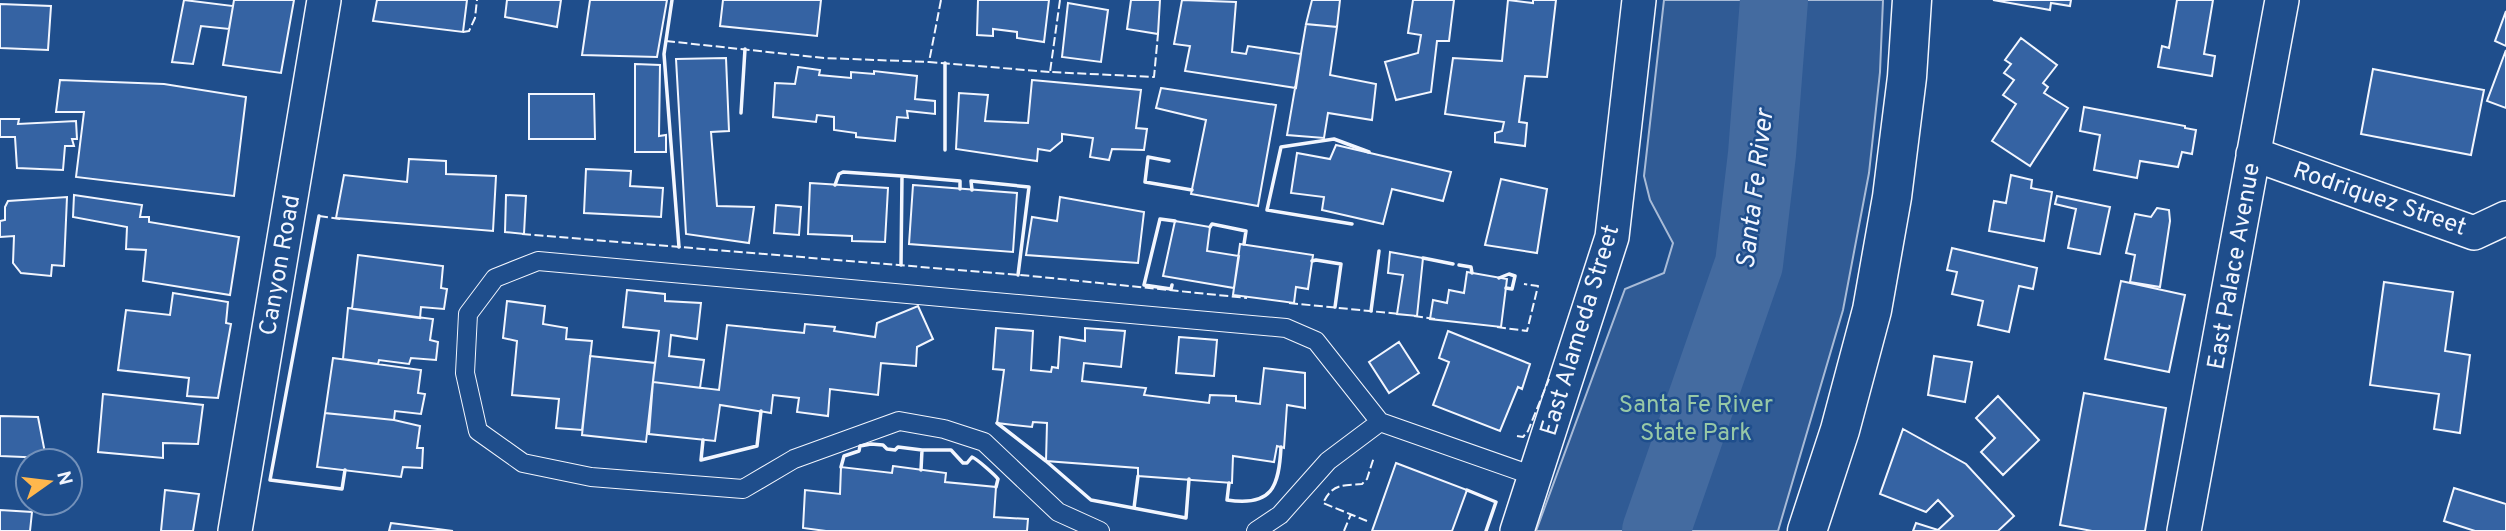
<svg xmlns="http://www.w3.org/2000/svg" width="2506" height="531" font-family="Overpass,sans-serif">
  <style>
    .built { fill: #305b95; stroke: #a8bbd7; stroke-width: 2 }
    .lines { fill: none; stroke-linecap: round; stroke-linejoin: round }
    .river { stroke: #446ba0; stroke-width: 68 }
    .building { fill: #3563a3; stroke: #f2f6ff; stroke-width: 2 }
    .lane-casing { stroke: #f2f6ff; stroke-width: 20 }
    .street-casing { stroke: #f2f6ff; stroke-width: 36 }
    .secondary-casing { stroke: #f2f6ff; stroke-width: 41 }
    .lane { stroke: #1f4e8c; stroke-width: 18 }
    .street { stroke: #1f4e8c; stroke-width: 33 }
    .secondary { stroke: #1f4e8c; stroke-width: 38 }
    .fence { stroke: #f2f6ff; stroke-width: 2; stroke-dasharray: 9 3.5; stroke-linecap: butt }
    .wall { stroke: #f2f6ff; stroke-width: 3.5 }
    .labels { text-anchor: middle; stroke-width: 5; stroke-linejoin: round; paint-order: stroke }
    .street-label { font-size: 24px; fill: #f2f6ff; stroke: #1f4e8c }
    .park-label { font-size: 24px; fill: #97c8a6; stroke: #1f4e8c }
    .water-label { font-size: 26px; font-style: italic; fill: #f2f6ff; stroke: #1f4e8c }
  </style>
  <rect width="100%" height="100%" fill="#1f4e8c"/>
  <!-- built -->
  <path class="built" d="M1664 0H1883L1880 72 1869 173 1843 310 1778 531H1536L1625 289 1664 273 1673 243 1650 200 1644 176Z"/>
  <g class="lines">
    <!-- river -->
    <path class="river" d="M1656 531 1749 264 1762 154 1774 0"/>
  </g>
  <!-- building -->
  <path class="building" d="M184 0 233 6 229 29 201 26 193 64 172 62Z
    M234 0H294L281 73 223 65Z
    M377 0H467L463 32 373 21Z
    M507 0H561L557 27 505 17Z
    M590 0H667L657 57 582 55Z
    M723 0H821L817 36 720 26Z
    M978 0H1049L1044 42 1017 38V32L993 29V36L977 35Z
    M1131 0H1160L1158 34 1127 29Z
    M1182 0 1236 2 1232 52 1246 54 1248 46 1301 54 1296 88 1185 71 1190 46 1174 44Z
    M1312 0H1340L1337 27 1306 24Z
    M1413 0H1454L1449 41H1437L1431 92 1396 100 1385 62 1418 53 1421 35 1408 33Z
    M1508 0 1533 3V0H1556L1547 77 1525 76 1519 122 1527 123 1525 146 1495 142V133L1502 131 1504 122 1445 114 1453 58 1502 61Z
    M1993 0H2071L2070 6 2051 3 2050 10Z
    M2177 0H2213L2204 54 2215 56 2212 76 2158 67 2162 46 2169 48Z
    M1068 3 1108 10 1101 62 1062 57Z
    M0 4 51 6 48 50 0 48Z
    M2506 11V46L2495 41Z
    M1306 24 1337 27 1330 75 1376 84 1372 120 1328 113 1324 138 1287 135Z
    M2021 38 2057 65 2043 83 2048 87 2044 93 2068 108 2030 166 1992 141 2016 104 2003 95 2014 80 2004 73 2011 64 2005 60Z
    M2506 50V108L2487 101Z
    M726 58 729 131 711 132 717 206 754 207 749 243 686 234 676 59Z
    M635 64 660 65 659 136 666 135V152H635Z
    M798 67 820 70 819 75 851 78V72L874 74V71L917 76 915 99 935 101V114L907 111 908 118 897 117 895 141 856 137V133L834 130V117L817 115 816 122 773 117 775 83 795 84Z
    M2373 69 2484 90 2471 155 2361 134Z
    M60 80 164 84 246 97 234 196 76 177 84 112H56Z
    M1032 80 1141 90 1136 128 1147 129 1144 150 1112 149 1109 160 1090 157 1093 138 1062 134V141L1050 151 1038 149 1037 161 956 149 959 93 988 95 985 121 1028 123Z
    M1161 88 1276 105 1258 206 1191 194 1206 120 1156 108Z
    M529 94H594L595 139H529Z
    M2084 107 2185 126V128L2196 130 2192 154 2182 152 2178 167 2140 161 2137 178 2094 170 2100 135 2080 131Z
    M0 119H19L18 124 76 121 77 139H72L74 146H65L63 170 17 168 15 137H0Z
    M1336 145 1451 172 1443 201 1392 189 1383 224 1322 210 1324 197 1291 193 1297 153 1330 159Z
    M409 159 446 161V174L496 176 493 231 336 218 344 175 407 182Z
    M586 169 631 171 630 186 663 188 661 217 584 213Z
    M2011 175 2032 180 2031 188 2052 192 2044 241 1989 231 1994 201 2006 203Z
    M1501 179 1547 189 1537 253 1485 245Z
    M810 183 888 188 885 242 852 241V236L808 234Z
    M913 185 1017 193 1013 252 909 244Z
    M74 195 142 205 140 217H149V222L239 237 230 295 143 281 146 250 126 249 127 227 73 217Z
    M506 195 526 196 524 234 505 232Z
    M2057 196 2110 207 2100 254 2068 248 2076 209 2055 204Z
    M67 197 64 266 52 265 51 276 21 273 13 263 14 236 0 237V221L5 220V207L8 201Z
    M1060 197 1144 212 1138 263 1026 255 1032 217 1057 221Z
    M776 205 801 207 799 235 774 233Z
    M2157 208 2169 210 2170 221 2160 287 2130 282 2135 255 2126 253 2135 214 2151 217Z
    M1175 221 1210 227 1207 251 1239 256 1234 288 1163 276Z
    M1240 244 1313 255 1308 289 1296 287 1294 303 1233 295Z
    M1952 248 2037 268 2033 289 2019 286 2009 332 1978 325 1983 301 1952 294 1957 272 1947 270Z
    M1390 252 1423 258 1417 316 1397 314 1403 275 1388 273Z
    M358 255 443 266 441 288 447 289 444 309 421 307 420 318 352 309Z
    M1467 272 1507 279 1501 327 1430 319 1433 300 1447 303 1449 290 1464 293Z
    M2121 281 2185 295 2169 372 2105 359Z
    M2384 282 2453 292 2445 351 2470 355 2460 433 2434 429 2439 394 2370 385Z
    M627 290 665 294V301L701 303 697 339 671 335 669 356 704 360 700 388 653 382 659 331 623 327Z
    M173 293 228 302 226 323 231 324 218 398 187 396 189 378 118 370 126 310 170 315Z
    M507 301 545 306 543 324 567 328 566 339 592 341 582 430 556 428 559 399 512 395 517 341 503 338Z
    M918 306 933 339 917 347 916 366 881 363 878 395 830 389 828 416 797 412 799 398 773 395 771 413 720 405 715 441 649 434 653 382 719 390 727 325 804 333 805 324 835 327 834 331 875 337 877 323Z
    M348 308 433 319 430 340 438 342 436 360 411 358 409 364 379 360 378 364 343 359Z
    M996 328 1033 331 1031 370 1051 372 1052 367 1058 368 1060 337 1085 341V328L1125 331 1121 367 1084 363 1082 381 1146 388 1144 395 1209 403 1210 395 1236 396V401L1260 404 1264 368 1305 373V408L1287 405 1284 448 1277 446 1274 462 1233 456 1232 483 1138 476V468L1046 461 1047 423 1033 422 1032 427 997 423 1004 370 993 369Z
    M1448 331 1530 364 1522 389 1518 387 1500 431 1433 405 1449 362 1439 358Z
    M1179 337 1217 340 1214 376 1176 373Z
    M1399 342 1419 373 1389 393 1369 362Z
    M590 356 655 363 646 442 582 435Z
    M1934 356 1972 362 1965 402 1928 395Z
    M333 358 421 370 418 393 425 394 421 414 395 411 394 420 325 413Z
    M2084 393 2166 408 2145 531H2092L2060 525Z
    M103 394 203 405 198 444 163 443V458L98 452Z
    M1998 396 2039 440 2003 475 1981 452 1995 438 1976 418Z
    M325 413 394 420 420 426 417 448H423L422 468 403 467 401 477 317 467Z
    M0 416 38 417 46 458 0 456Z
    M1903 429 1966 464 2014 516 1998 531H1913L1916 523 1938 530 1953 516 1938 500 1926 512 1880 494Z
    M1396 463 1467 490 1452 531H1372Z
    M893 466 946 473 945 482 996 487 994 517 1028 519 1027 531H826L803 528 805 490 840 494 841 467 892 473Z
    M2454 488 2506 504V531H2475L2444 521Z
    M165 490 199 494 193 531H161Z
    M0 510 32 512 30 531H0Z
    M391 523 453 531H389Z"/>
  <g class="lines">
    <defs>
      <path id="lane" d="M1100 531 1058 512 984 442 944 429 899 421 794 459 743 489 591 477 523 463 478 431 465 373 468 314 495 278 538 261 1286 328 1316 341 1380 422 1534 476
        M1256 531 1280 515 1328 461 1380 422"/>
      <path id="street" d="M2253 154 2474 233 2506 218
        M235 531 324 0
        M1517 531 1612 237 1639 0
        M2184 531 2282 0"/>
      <path id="secondary" d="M1807 531 1840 430 1872 310 1892 197 1907 77 1912 0"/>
    </defs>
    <!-- lane casing -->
    <use href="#lane" class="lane-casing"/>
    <!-- street casing -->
    <use href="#street" class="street-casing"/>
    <!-- secondary casing -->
    <use href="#secondary" class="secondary-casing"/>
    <!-- lane -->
    <use href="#lane" class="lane"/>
    <!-- street -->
    <use href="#street" class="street"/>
    <!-- secondary -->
    <use href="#secondary" class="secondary"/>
    <!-- fence -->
    <path class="fence" d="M941 0 929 62 1050 72
      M1060 0 1050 72 1154 77 1158 34
      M463 32 469 31 475 18 477 0
      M666 41 824 58 929 62
      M319 216 341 219
      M522 234 1031 276 1247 298
      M1289 303 1400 314
      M1414 316 1435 319
      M1497 327 1527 331 1538 286 1524 284
      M1517 436 1523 437 1528 431 1549 379
      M1367 521 1323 503C1333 483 1342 486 1362 484L1367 479 1374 457
      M1344 531 1351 514"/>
    <!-- wall -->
    <path class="wall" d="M672 0 664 54 679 247
      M741 113 745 49
      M945 150V63
      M1169 161 1148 157 1145 182 1192 190
      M902 176 960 181V189
      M835 185 839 174 843 172 902 176 901 265
      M972 190 971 181 1029 187 1018 275
      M319 216 270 480 342 489 345 470
      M1352 224 1267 210 1281 147 1334 139 1369 152
      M1210 227 1212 224 1246 231 1244 244
      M1423 258 1453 264
      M1312 261 1316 260 1341 264 1335 307
      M1459 265 1471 267 1472 273
      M1499 278 1509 274 1515 276 1512 289 1506 288
      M1172 285 1171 289 1144 285 1160 219 1175 221
      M1371 311 1379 251
      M997 423 1046 461 1091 500 1186 518 1189 479
      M703 440 701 460 757 446 761 411
      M922 450H951L963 463H967L972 457C977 459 995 475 998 479L996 487
      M841 467 844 456 859 451 860 446 871 444 883 445 887 449 895 450 898 447 922 450 921 470
      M1229 483 1227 500C1272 507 1279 487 1281 447
      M1467 490 1496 502 1486 531
      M1134 508 1138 476"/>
  </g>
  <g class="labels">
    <!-- street labels -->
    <g class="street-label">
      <text transform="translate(2380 198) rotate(19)" y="8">Rodriquez Street</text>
      <text transform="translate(279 265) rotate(-80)" y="8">Canyon Road</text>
      <text transform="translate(2233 266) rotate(-80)" y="8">East Palace Avenue</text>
      <text transform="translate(1579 330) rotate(-73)" y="8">East Alameda Street</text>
    </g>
    <!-- park labels -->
    <g class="park-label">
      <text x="1696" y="412">Santa Fe River<tspan x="1696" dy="28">State Park</tspan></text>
    </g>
    <!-- water labels -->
    <g class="water-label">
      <text transform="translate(1754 189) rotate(-83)" y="9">Santa Fe River</text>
    </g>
  </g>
  <!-- north arrow -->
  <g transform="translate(49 482) rotate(76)"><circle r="33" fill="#1f4e8c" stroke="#7391ba" stroke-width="2"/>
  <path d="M0-5L12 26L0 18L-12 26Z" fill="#ffb74d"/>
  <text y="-10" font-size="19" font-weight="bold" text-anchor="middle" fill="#f2f6ff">N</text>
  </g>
</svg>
